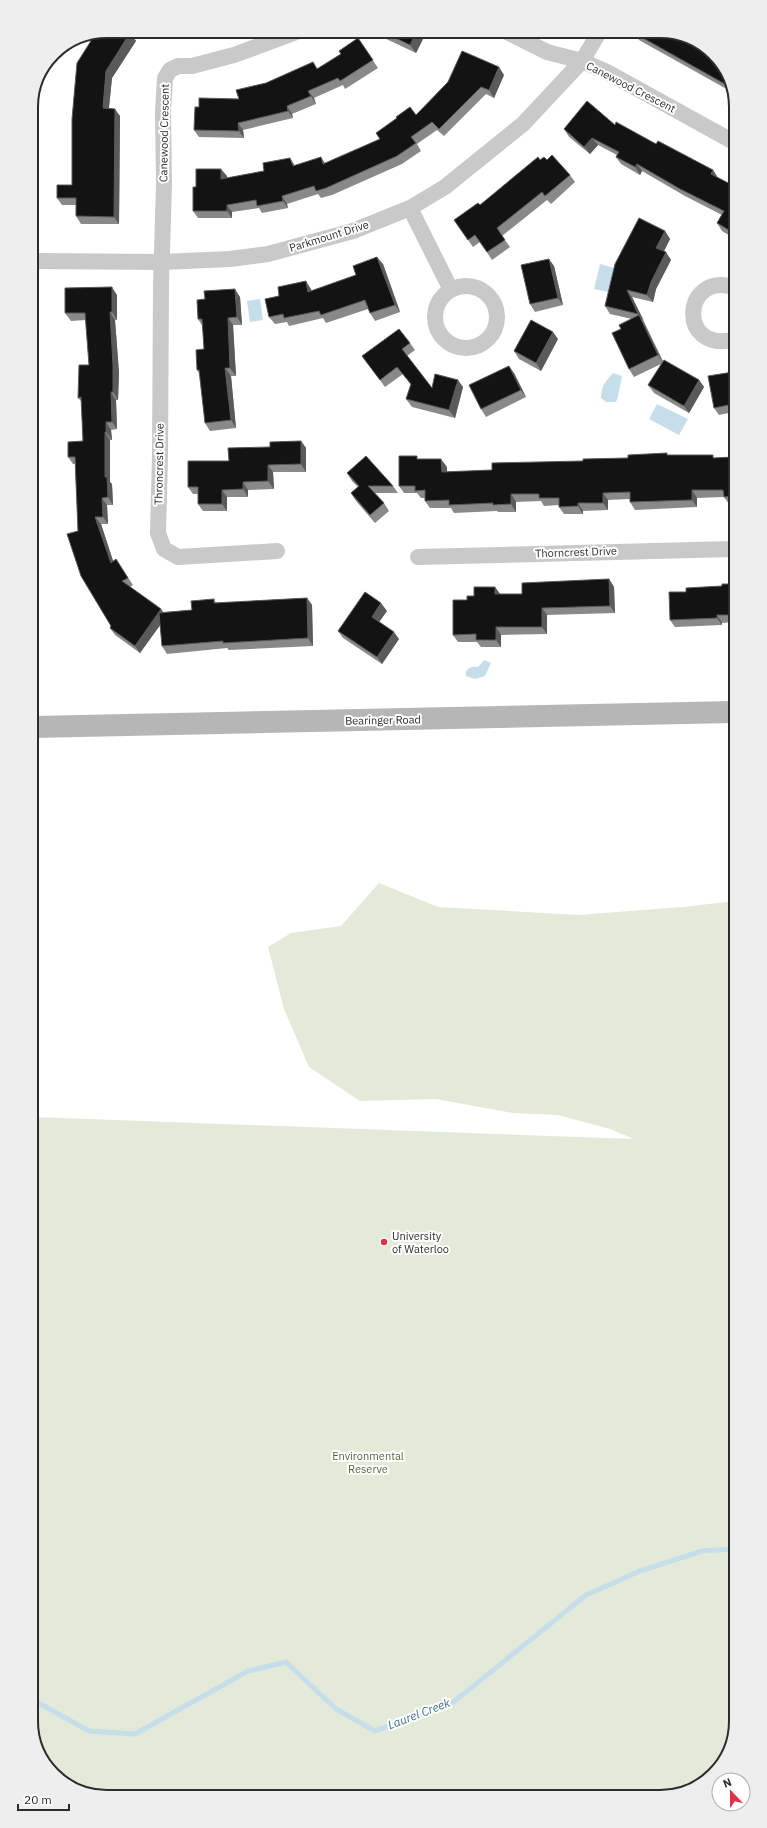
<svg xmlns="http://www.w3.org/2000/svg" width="767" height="1828" font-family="'IBM Plex Sans',sans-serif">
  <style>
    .green { fill: #e3ead9 }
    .water { fill: #c6dee9 }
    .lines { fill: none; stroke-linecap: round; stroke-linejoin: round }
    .stream { stroke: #c6dee9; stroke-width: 5 }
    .street { stroke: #c9c9c9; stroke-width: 16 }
    .secondary { stroke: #b6b6b6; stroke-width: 22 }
    .wall { fill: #898989 }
    .shaded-wall { fill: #5a5a5a }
    .building { fill: #131313; stroke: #5a5a5a }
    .poi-dot { fill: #df3249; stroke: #fff; stroke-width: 1.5 }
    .labels { text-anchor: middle; stroke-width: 4; stroke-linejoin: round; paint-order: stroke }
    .street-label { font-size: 11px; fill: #2c2c2c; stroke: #fff }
    .poi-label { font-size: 11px; fill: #2c2c2c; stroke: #fff; text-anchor: start }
    .park-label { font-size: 11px; fill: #52663b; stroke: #fff }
    .water-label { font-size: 12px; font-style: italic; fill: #3d718b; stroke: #fff }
    .rim { fill: none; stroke: #2c2c2c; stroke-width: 2 }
  </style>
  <rect width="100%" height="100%" fill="#fff"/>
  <!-- green -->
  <path class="green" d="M379 883 438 907 578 915 683 907 734 901 736 1721 720 1767 684 1793 102 1797 61 1781 35 1745 34 1117 634 1139 610 1129 558 1115 513 1113 436 1099 360 1101 309 1067 284 1009 268 947 291 933 341 926Z"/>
  <!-- water -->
  <path class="water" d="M600 264 614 268 608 292 594 289Z
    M260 299 263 320 250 322 247 301Z
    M613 373 622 376 618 397 616 402H606L601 398C602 384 605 383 613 373Z
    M657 404 688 419 679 435 649 419Z
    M484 660 491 663 485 676 475 679 466 676C465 668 471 666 478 667Z"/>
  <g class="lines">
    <!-- stream -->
    <path class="stream" d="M35 1701 89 1731 135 1734 248 1671 286 1662 336 1709 375 1731 451 1704 586 1595 640 1571 702 1551 736 1549"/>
    <!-- street -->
    <path class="street" d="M505 31 547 52 582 61 607 72 732 141
      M410 208 451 290
      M32 261 162 262 230 259 268 254 353 231 410 208 445 187 523 124 582 61 600 31
      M435 317a31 31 0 1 1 62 0a31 31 0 1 1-62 0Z
      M733 287C683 272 677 352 733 340
      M277 551 178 557 164 549 158 533 160 456 161 285 164 184 163 112 165 78 170 70 178 66H192L234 55 299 31
      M418 557 733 549"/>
    <!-- secondary -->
    <path class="secondary" d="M33 727 734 712"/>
  </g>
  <!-- wall -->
  <path class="wall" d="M139 31H150L142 34Z
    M379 31H422L425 35 416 53 382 37Z
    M130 33 136 41 112 78 109 108 120 116 119 224H81L76 216V205H62L57 198 72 185V119Z
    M634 33 732 83V92L639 40Z
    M358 38 378 68 345 89 343 85 314 98 316 104 292 114 293 118 243 130 244 138 199 137 194 130 199 107 239 99 266 83 318 68 341 54Z
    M504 75 494 98 486 94 444 136 437 130 417 144 421 151 402 164 332 195 321 198 318 194 287 204 288 208 262 213 259 208 232 212V218H198L193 211 196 187 227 176V178L295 165 325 164 380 139 416 115Z
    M615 125 713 170 717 177 732 185V237L722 231 717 223 722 215 685 196 642 171 640 175 621 164 616 157 617 155 598 145 590 154 569 137 564 129Z
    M540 160H547L570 175 575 182 551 204 547 200 502 236 510 247 492 260 480 242 473 247 454 220 480 205Z
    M665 231 670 239 664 251 671 260 656 289 653 302 632 297 663 361 699 380 704 387 689 413 654 393 648 385 661 364 634 377 629 369 621 329 632 319 610 314 605 306Z
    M383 264 400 312 375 321 370 313 368 309 326 323 323 318 289 326 287 322 275 324 269 317 311 289V291L356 275Z
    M554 266 563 305 535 312 530 304Z
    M117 295V320H115L119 373 118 400H116L117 429 111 430 112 440H110V482L112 484 113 505H107L108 524H101L113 561 116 559 121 567 133 585 130 587 161 609 163 612 192 610 214 599 216 603 307 598 312 605 313 646 229 650 227 648 167 654 162 646 160 625 140 653 115 635 110 628 111 626 78 531 75 464H73L68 457 83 441 82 402 78 398 89 365 86 320 71 321 65 313Z
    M240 297 242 325H233L236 376H231L236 428 210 431 205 423 200 374 197 370 204 349 203 327 198 319Z
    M558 339 541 371 519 359 514 351Z
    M410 343 415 350 407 356 432 388 463 387 455 418 412 407 406 399 411 385 403 374 385 387 362 356Z
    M733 372V412L719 415 714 408Z
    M514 373 526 397 486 417 481 409Z
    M301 441 306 448V472H273L274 489 248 490V497H227V511H203L198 504V494H193L188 487 229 461 270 447Z
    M669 455 716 458 733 457V504H729L724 497 697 498V507L635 510 630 502V499L608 500V510L583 511V514H564L559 507V505L544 506 541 501 516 502V512H498L497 511 454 513 451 508H430L425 501V498H421L417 493H404L399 486 419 459 447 467V472L492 470 583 461Z
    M347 473 393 486 398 493H375L384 503 389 511 375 523 356 501 351 493 358 487 352 481Z
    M609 579 614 587 615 613 547 615V634L501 635V647H481L477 642H458L453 635 467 600 474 596 495 587 500 594H522Z
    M733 584V622L722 623V625L675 627 670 620 686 592Z
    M387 611 379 622 399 639 382 664 343 638 338 631Z"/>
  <!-- shaded-wall -->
  <path class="shaded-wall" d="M417 31H422L425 35 416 53 410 45Z
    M130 33 136 41 112 78 108 116 103 108 106 71Z
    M499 67 504 75 494 98 489 90Z
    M308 91 314 98 316 104 311 96Z
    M287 106 292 114 293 118 288 111Z
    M115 109 120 116 119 224 114 217Z
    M238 123 243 130 244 138 239 131Z
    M592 138 598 145 590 154 584 147Z
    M321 157 326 165 323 164Z
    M290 158 295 166H293Z
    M637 164 642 171 640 175 635 167Z
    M221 169 227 176V187L221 179Z
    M713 170 718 178 711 174Z
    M282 196 287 204 288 208 283 201Z
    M227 205 232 212V218L227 211Z
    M665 231 670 239 662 255 656 248Z
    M666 252 671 260 656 289 653 302 647 295 651 282Z
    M377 257 383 264 400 312 395 305Z
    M549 259 554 266 563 305 558 298Z
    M306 281 311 289 313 299 308 292Z
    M112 287 117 295V320L112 312Z
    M235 289 240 297 242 325 237 317Z
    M627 290 632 297 644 321 638 314Z
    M110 312 115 320 119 373 118 400 113 392Z
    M639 315 644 323 663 363 658 355Z
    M228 318 233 325 236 376 230 368Z
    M553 332 558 339 541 371 536 363Z
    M509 366 514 373 526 397 521 390Z
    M225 368 231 376 236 428 231 420Z
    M458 380 463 387 455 418 449 410Z
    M699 380 704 387 689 413 684 406Z
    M111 392 116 400 117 429 112 422Z
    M106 422 111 430 112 440 106 432Z
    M105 432 110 440V482L112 484 113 505 108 497 105 477Z
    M301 441 306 448V472L301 464Z
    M441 459 447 467V480L442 472Z
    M268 465 273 472 274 489 268 481Z
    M243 482 248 490V497L243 489Z
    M222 490 227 497V511L222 504Z
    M692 490 697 498V507L692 500Z
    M603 493 608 500V510L603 503Z
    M511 494 516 502V512L511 504Z
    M102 498 107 505 108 524 103 517Z
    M578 503 583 511V514L578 506Z
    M95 517 101 524 116 570 111 563Z
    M609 579 614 587 615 613 610 606Z
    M495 587 500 594H495Z
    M307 598 312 605 313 646 308 638Z
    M381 603 387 611 377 625 372 617Z
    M542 608 547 615V634L542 627Z
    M161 609 166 617 140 653 135 646Z
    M717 615 722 623V625L717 618Z
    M496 627 501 635V647L496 640Z
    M394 632 399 639 382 664 377 657Z"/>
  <!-- building -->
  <path class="building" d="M107 31H127L130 33 106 71 103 108 115 109 114 217 76 216V198H57V185H72V119L77 63 96 33Z
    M381 31H417L410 45Z
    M634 31H665L706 47 732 83V88L634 33Z
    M358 38 373 60 340 81 338 78 308 91 311 96 287 106 288 111 238 123 239 131 194 130 195 107H199V98L239 99 236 90 266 83 313 62 317 69 341 54 339 51Z
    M462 51 499 67 489 90 481 87 439 129 432 122 411 137 416 143 397 156 326 188 316 191 314 186 282 196 283 201 257 206 256 200 227 205V211H193V187H196V169H221V179L264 171 263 163 290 158 293 166 321 157 323 164 380 139 376 133 397 118 396 117 410 107 416 115 448 82Z
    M587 101 615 125 616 122 656 144 658 141 713 170 711 174 732 185V232L717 223 724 211 680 189 637 164 635 167 616 157 619 152 592 138 584 147 564 129Z
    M552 155 570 175 545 196 542 192 497 228 505 240 487 252 475 235 468 240 454 220 478 203 480 205 538 157 540 160 544 157 547 160Z
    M639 218 665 231 656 248 666 252 651 282 647 295 627 290 638 314 605 306 615 264Z
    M377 257 395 305 370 313 365 300 321 315 319 311 284 318 283 314 269 317 265 299 279 296 278 287 306 281 308 292 356 275 353 266Z
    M549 259 558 298 530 304 521 265Z
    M112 287V312H110L113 365V392H111L112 422H106V432H105V477H107L108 497 102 498 103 517H95L111 563 116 559 128 578 122 581 161 609 135 646 110 628 111 626 81 576 67 534 78 531 75 457H68V442L83 441 81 397 78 398 79 365H89L85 313H65V288Z
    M235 289 237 317 228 318 230 368H225L231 420 205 423 199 370H197L196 350 204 349 202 319H198L197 300 205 299 204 291Z
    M639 315 658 355 629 369 612 333 621 329 619 325Z
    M531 320 553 332 536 363 514 351Z
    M399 329 410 343 402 349 432 388 435 374 458 380 449 410 406 399 411 384 397 367 380 380 362 356Z
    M664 360 699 380 684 406 648 385Z
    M509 366 521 390 481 409 469 385Z
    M733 372V404L714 408 708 376Z
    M301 441V464L268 465V481L243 482V489L222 490V504H198V487H188V461H229L228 448 270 447V442Z
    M667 453V455H713V458L733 457V496L724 497 723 490H692V500L630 502V492L603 493V503H578V506L559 507V498H539V494H511V504L493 505V503L449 505V500L425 501V490L415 491V486H399V456H417V459H441L442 472 492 470V463L583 461V459L628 458V455Z
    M366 456 393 486H368L384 503 370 515 351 493 359 486 347 473Z
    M609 579 610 606 542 608V627H496V640H476V634L453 635V600H467V596H474V587H495V594H522V583Z
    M722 584H733V615H717V618L670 620 669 592H686V588L722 586Z
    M365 592 381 603 372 617 394 632 377 657 338 631Z
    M307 598 308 638 223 643V641L162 646 159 613 192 610 191 601 214 599V603Z"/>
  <!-- markers -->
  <circle class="poi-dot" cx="384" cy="1242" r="4"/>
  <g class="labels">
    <!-- street labels -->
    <g class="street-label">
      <text transform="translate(631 87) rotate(27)" y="4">Canewood Crescent</text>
      <text transform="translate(164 133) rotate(-89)" y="4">Canewood Crescent</text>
      <text transform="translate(329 236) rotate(-17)" y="4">Parkmount Drive</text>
      <text transform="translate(159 464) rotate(-89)" y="4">Throncrest Drive</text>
      <text transform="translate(576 552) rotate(-2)" y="4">Thorncrest Drive</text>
      <text transform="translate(383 720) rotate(-1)" y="4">Bearinger Road</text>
    </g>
    <!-- poi labels -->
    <g class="poi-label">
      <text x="392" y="1240">University<tspan x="392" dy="13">of Waterloo</tspan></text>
    </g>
    <!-- park labels -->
    <g class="park-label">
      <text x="368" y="1460">Environmental<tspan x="368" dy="13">Reserve</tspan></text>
    </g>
    <!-- water labels -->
    <g class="water-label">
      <text transform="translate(419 1714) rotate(-21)" y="4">Laurel Creek</text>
    </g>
  </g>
  <!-- crop -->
  <path d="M0 0H767V1828H0ZM107 38H660A69 69 0 0 1 729 107V1721A69 69 0 0 1 660 1790H107A69 69 0 0 1 38 1721V107A69 69 0 0 1 107 38Z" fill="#eee" fill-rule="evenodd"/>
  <path class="rim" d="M107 38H660A69 69 0 0 1 729 107V1721A69 69 0 0 1 660 1790H107A69 69 0 0 1 38 1721V107A69 69 0 0 1 107 38Z"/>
  <!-- north arrow -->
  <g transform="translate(731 1792) rotate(338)"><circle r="19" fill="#ffffff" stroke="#ababab"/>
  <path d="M0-3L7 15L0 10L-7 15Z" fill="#df3249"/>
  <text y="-6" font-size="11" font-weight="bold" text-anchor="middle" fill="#2c2c2c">N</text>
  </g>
  <!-- scale -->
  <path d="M18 1804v6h51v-6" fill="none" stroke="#2c2c2c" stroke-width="2"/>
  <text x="24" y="1804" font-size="12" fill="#2c2c2c" stroke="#ffffff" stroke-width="3" paint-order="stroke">20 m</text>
</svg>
